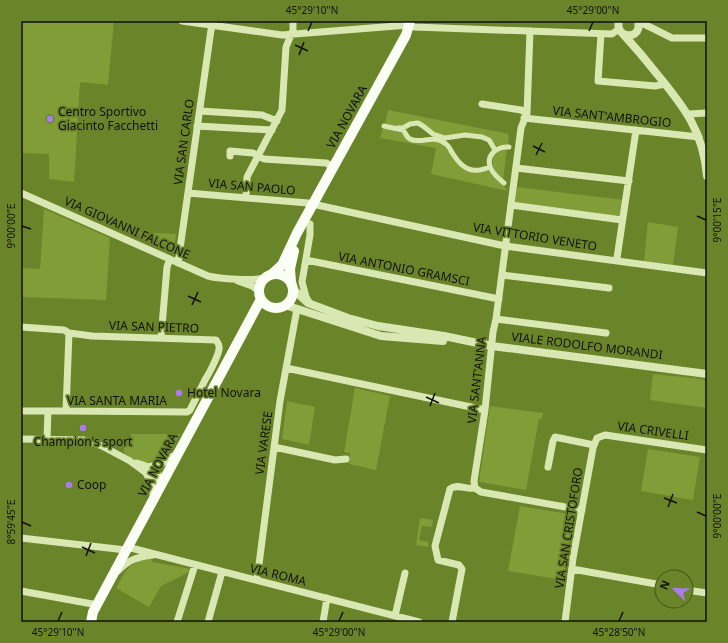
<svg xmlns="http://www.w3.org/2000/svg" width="728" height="643" font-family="'Noto Sans',sans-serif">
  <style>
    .green { fill: #819d37 }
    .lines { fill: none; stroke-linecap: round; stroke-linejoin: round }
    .pedestrian { stroke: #d9e7b3; stroke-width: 5 }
    .minor { stroke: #d9e7b3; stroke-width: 7 }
    .tertiary { stroke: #d9e7b3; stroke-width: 8 }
    .primary { stroke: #fbfef5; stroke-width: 10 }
    .ticks { fill: none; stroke: #111; stroke-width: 1.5 }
    .poi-dot { fill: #ad7bee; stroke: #6a8429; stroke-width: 1.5 }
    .labels { text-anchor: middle; stroke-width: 3.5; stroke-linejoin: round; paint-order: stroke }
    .poi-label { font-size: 12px; fill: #111; stroke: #6a8429; text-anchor: start }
    .street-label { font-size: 12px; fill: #111; stroke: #6a8429 }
    .neatline { fill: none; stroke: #111; stroke-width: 1.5 }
    .ticks-label { font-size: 10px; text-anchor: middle; fill: #111 }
  </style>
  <rect width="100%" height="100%" fill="#6a8429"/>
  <!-- green -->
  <path class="green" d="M26 21H114L108 85 80 82 74 182 49 179V154L21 153V24Z
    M388 110 509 134 508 145 495 146 489 137H448L434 133 426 125H405L399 127 385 123Z
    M383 127 401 131 417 143H422L430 140 442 144 446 147 454 158 474 172C479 173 483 170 487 171 494 172 504 186 508 191L431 174 436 148 380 138Z
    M507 148 503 180C493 172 490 164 495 152Z
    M517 187 624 200 621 218 515 204Z
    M44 209 110 238 106 300 21 297V268L40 269Z
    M648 222 678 227 673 265 644 261Z
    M139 232 176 234 174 248Z
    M653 374 702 379 707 381V408L650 400Z
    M355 388 390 396 376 470 349 464 350 453 344 452Z
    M287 401 315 407 309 445 282 439Z
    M490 406 543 413 542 419H539L526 490 479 482Z
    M131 434H181C172 446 165 459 149 462L148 464 131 458 124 453V446H132Z
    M648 449 700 457 693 500 641 491Z
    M520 506 574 515 563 580 508 571Z
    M420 518 433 520 432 527 422 526 419 540 429 542 428 547 416 545Z
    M147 559H152V562L190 569 189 572 161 586 149 607 116 588C126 571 127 564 147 559Z"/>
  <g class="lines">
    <!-- pedestrian -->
    <path class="pedestrian" d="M384 126 403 130C406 133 406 137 410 139 422 145 432 133 446 144 449 146 451 151 453 154 463 170 473 174 490 167
      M398 128H403L410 124 418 123 423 126 433 134 445 138 465 135 482 137 489 140 495 150
      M504 183C499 179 494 175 491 169 485 156 496 146 509 147"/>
    <!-- minor -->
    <path class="minor" d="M182 21 282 35 409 25 414 27 612 34 619 29
      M638 21 672 38H707
      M601 34 598 81 655 86 665 84
      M482 104 521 110 527 113
      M200 111 262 115 277 121
      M688 114 707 113
      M524 118 699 137
      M197 126 272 130
      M230 156V151L253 153 264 159 326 163 334 167
      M516 168 629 181
      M21 193 208 276C220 279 254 281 265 278
      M188 193 308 203 505 246 707 273
      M246 198 247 177 282 110 286 47 293 30V21
      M511 205 622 220
      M306 260 499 299
      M618 261 617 258 636 130
      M178 263 211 30 213 25
      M502 275 609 288
      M238 281 252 286 259 291
      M309 302 306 297 302 282 310 235V224
      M496 319 606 333
      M21 327 64 330 69 333
      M161 338 167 267 170 259
      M286 368 485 410
      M21 411H66L187 412 190 410 206 378C209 374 219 354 219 349 220 345 218 343 216 340L92 336 69 333 66 411
      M21 439 84 440 102 446 130 461 153 478 161 480 167 476
      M47 439 48 411
      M274 447 335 460 346 459
      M136 463C147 466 160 469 161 483
      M148 467 163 463 175 455
      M548 467 553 441 555 437 594 445
      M147 475 153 488V500
      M475 488 474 481 485 410 493 332 496 319 521 128 527 113 530 31
      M21 538 126 550 130 548 135 549 419 622
      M572 569 662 585
      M118 571C129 559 138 557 153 555
      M257 580 280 401 297 309
      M686 590 707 593
      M21 591 98 605
      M395 616 405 573
      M177 622 195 565
      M208 622 222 572
      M323 622 327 598
      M452 622 462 569 459 565 438 560 435 546 450 489C457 483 466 490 475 488L481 492 582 510
      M565 622 573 558 593 448 597 438 605 435 707 450"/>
    <!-- tertiary -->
    <path class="tertiary" d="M619 21C614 39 643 41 638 21
      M623 34C635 47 646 60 657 74 685 108 703 131 707 176
      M293 289 308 303 348 318 378 326 444 336 492 346 707 374
      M285 305 381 336 443 341"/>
    <!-- primary -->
    <path class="primary" d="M259 291a17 17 0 1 1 34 0a17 17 0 1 1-34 0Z
      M272 274 282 265 297 233 406 35 410 21
      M291 282 290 269 294 251
      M91 622 93 612 261 299"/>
  </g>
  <!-- ticks -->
  <path class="ticks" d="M308 31 312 22M589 31 593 22M295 45 308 51M299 55 304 42M533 146 545 152M536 155 542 143M697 216 706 220M22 226 31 229M188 296 201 302M192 305 198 292M426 397 439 403M430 406 435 393M664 498 677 503M668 507 673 494M697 512 706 516M22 522 31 526M82 547 95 553M86 556 91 543M58 621 62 612M339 621 343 612M619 621 623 612"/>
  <!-- markers -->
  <g class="poi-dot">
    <circle cx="50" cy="119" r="4"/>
    <circle cx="179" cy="393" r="4"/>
    <circle cx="83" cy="428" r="4"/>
    <circle cx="69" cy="485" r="4"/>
  </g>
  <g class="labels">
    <!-- poi labels -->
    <g class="poi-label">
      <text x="58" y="116">Centro Sportivo<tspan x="58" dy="14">Giacinto Facchetti</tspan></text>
      <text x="187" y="397">Hotel Novara</text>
      <text x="83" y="446" text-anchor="middle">Champion's sport</text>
      <text x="77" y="489">Coop</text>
    </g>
    <!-- street labels -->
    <g class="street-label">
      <text transform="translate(347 117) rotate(-61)" y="4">VIA NOVARA</text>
      <text transform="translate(612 117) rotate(6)" y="4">VIA SANT'AMBROGIO</text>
      <text transform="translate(184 142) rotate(-82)" y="4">VIA SAN CARLO</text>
      <text transform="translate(252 187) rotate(5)" y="4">VIA SAN PAOLO</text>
      <text transform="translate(127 228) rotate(24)" y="4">VIA GIOVANNI FALCONE</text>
      <text transform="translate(535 237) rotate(9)" y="4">VIA VITTORIO VENETO</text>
      <text transform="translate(404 269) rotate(11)" y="4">VIA ANTONIO GRAMSCI</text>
      <text transform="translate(154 327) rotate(2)" y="4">VIA SAN PIETRO</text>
      <text transform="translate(587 346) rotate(7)" y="4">VIALE RODOLFO MORANDI</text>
      <text transform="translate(477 380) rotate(-83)" y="4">VIA SANT'ANNA</text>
      <text x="117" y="405">VIA SANTA MARIA</text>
      <text transform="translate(653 431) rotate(8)" y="4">VIA CRIVELLI</text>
      <text transform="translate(264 443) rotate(-82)" y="4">VIA VARESE</text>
      <text transform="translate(158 465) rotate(-62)" y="4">VIA NOVARA</text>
      <text transform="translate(569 528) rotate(-81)" y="4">VIA SAN CRISTOFORO</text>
      <text transform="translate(278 575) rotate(14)" y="4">VIA ROMA</text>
    </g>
  </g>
  <!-- border -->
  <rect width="728" height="643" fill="none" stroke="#6a8429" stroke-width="44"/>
  <!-- north arrow -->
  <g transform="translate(674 589) rotate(293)"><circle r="19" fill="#6a8429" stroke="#46561f"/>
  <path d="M0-3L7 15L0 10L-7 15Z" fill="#ad7bee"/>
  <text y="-6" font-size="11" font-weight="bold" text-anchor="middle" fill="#111111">N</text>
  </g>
  <rect x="22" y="22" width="684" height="599" class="neatline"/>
  <g class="ticks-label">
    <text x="312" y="14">45°29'10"N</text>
    <text x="593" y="14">45°29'00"N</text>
    <text transform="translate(717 220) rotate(-90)" y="4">9°00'15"E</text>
    <text transform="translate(11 226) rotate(-90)" y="4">9°00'00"E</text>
    <text transform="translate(717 516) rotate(-90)" y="4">9°00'00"E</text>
    <text transform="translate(11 522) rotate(-90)" y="4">8°59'45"E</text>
    <text x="58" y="636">45°29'10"N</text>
    <text x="339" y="636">45°29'00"N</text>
    <text x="619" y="636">45°28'50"N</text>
  </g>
</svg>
